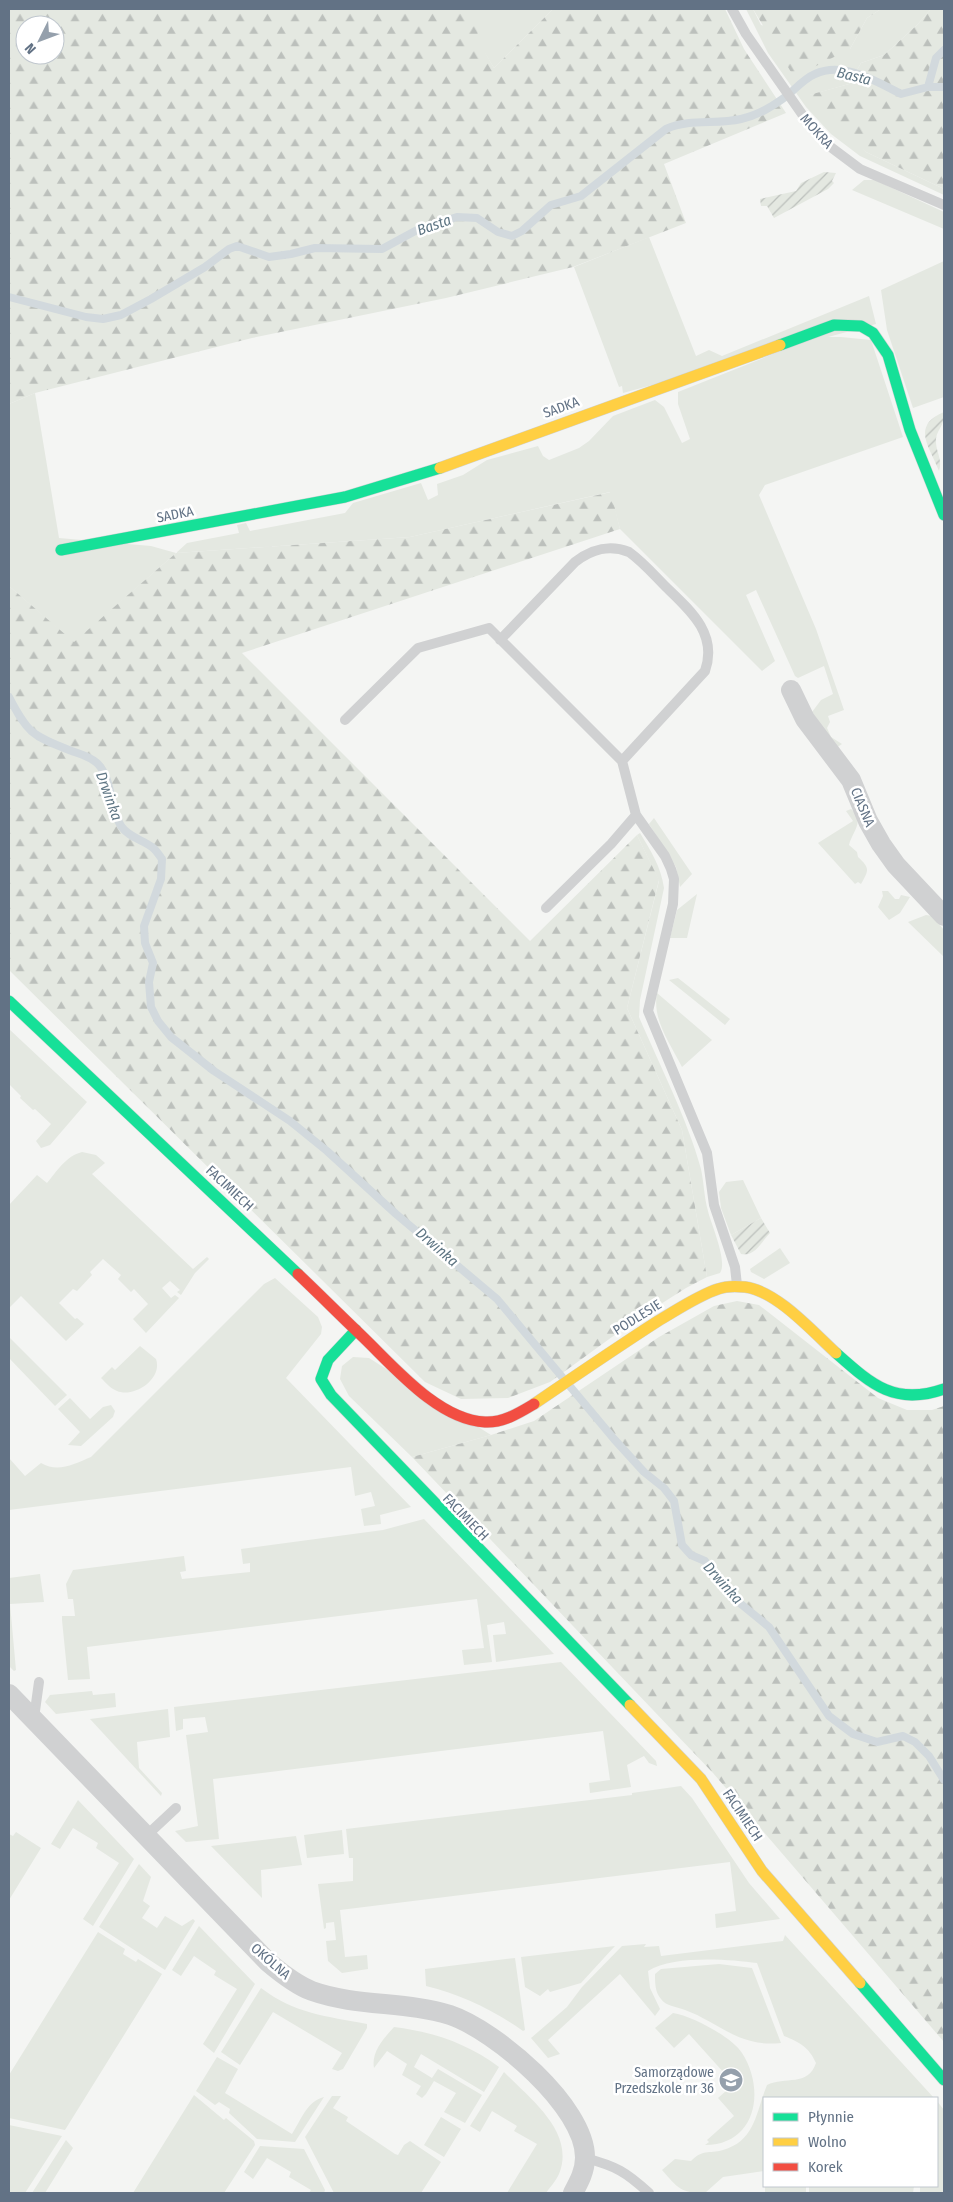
<svg xmlns="http://www.w3.org/2000/svg" width="953" height="2202" font-family="'Fira Sans Condensed',sans-serif">
  <style>
    .green { fill: #e4e8e1 }
    .forest { fill: url(#forest-firs); fill-rule: evenodd }
    .garden { fill: url(#garden-furrows) }
    .lines { fill: none; stroke-linecap: round; stroke-linejoin: round }
    .stream { stroke: #d2d9dd; stroke-width: 8 }
    .fast-casing { stroke: #d0d2d3; stroke-width: 12 }
    .slow-casing { stroke: #d0d2d3; stroke-width: 12 }
    .jam-casing { stroke: #d0d2d3; stroke-width: 12 }
    .lane { stroke: #d0d1d2; stroke-width: 10 }
    .street { stroke: #d0d1d2; stroke-width: 20 }
    .fast { stroke: #16e098; stroke-width: 11 }
    .slow { stroke: #ffcf43; stroke-width: 11 }
    .jam { stroke: #f24e42; stroke-width: 11 }
    .labels { text-anchor: middle; stroke-width: 5; stroke-linejoin: round; paint-order: stroke }
    .street-label { font-size: 14px; fill: #627285; stroke: #fff }
    .poi-label { font-size: 14px; fill: #627285; stroke: #fff; text-anchor: end }
    .water-label { font-size: 15px; font-style: italic; fill: #5e7583; stroke: #fff }
  </style>
  <defs>
    <pattern id="forest-firs" width="22" height="20" patternUnits="userSpaceOnUse" patternTransform="scale(1.25)"><rect width="22" height="20" fill="#e4e8e1"/><path d="M5 1l3.5 6h-7zM16 11l3.5 6h-7z" fill="#bcc0bc"/></pattern>
    <pattern id="garden-furrows" width="10" height="10" patternUnits="userSpaceOnUse" patternTransform="scale(1.25)"><rect width="10" height="10" fill="#e4e8e1"/><path d="M-1 1l2-2M0 10L10 0M9 11l2-2" fill="none" stroke="#bcc0bc"/></pattern>
  </defs>
  <rect width="100%" height="100%" fill="#f4f5f3"/>
  <!-- green -->
  <path class="green" d="M477 9H553L494 68 477 40Z
    M746 9H753L761 25 850 49 867 18 881 9H931L917 25 884 55 861 63 849 84 810 95 866 152 944 189V195L860 156 831 134 806 107 768 53Z
    M864 180H875L944 212V229L852 190Z
    M649 237 696 356 709 350 722 356 869 296 876 324 623 393 622 386 619 387 574 267Z
    M944 261V397L913 408 887 330 881 290Z
    M821 335 871 340 903 437 765 485 759 495 816 629 844 710 828 716 830 722 827 728 831 737 842 744 836 748 812 712 821 700 833 694 824 666 798 678 795 676 756 590 746 595 775 661 762 671 620 529 610 492 410 537 176 553 74 643 9 586V404L35 393 59 538 151 546 176 553 187 543 239 533 237 525 246 523 250 531 345 513 353 503 421 483 428 500 438 495 437 484 463 475 487 460 538 446 543 456 549 460 579 448 589 441 613 416 655 400 664 407 682 443 690 439 678 404V392Z
    M851 809C866 820 852 832 849 845L857 852 858 857C870 868 869 870 861 884L858 882 855 884 818 843 853 821 846 811Z
    M654 818 692 874 680 887 676 867 649 824Z
    M640 833C651 851 661 867 664 888L640 1000 639 1017C660 1066 687 1118 701 1169 704 1183 704 1197 708 1211 711 1224 728 1261 720 1273L707 1277 682 1130 627 1008 659 881 637 835Z
    M882 891H888L895 899H899L901 895 910 897 900 913 889 920 878 907 883 896Z
    M697 894 687 938H670L677 910Z
    M926 915 932 916 944 930V957L908 922Z
    M678 978 730 1019 725 1025 669 980Z
    M657 993 712 1040 682 1067C670 1043 652 1020 657 993Z
    M9 1029 87 1102 50 1145 41 1148 36 1141 51 1124 35 1109 33 1110 20 1098 21 1096 9 1084Z
    M82 1152 96 1155 105 1163 92 1174 193 1269 207 1257 209 1259 195 1273 181 1295 177 1292 180 1290 170 1281 162 1288 171 1298 175 1295 179 1298 146 1333 133 1319 148 1304 134 1289 131 1292 118 1279 121 1275 103 1259 90 1272 92 1275 77 1291 73 1289 59 1303 75 1319 77 1318 84 1324 66 1341 21 1296 9 1308V1205L37 1175 47 1183C57 1171 66 1156 82 1152Z
    M743 1180 761 1218 731 1235 721 1208 719 1192 726 1182Z
    M780 1248 790 1263 764 1279 751 1272 750 1269Z
    M275 1278 318 1317 322 1327 321 1334 286 1378 411 1507 380 1515 381 1524 364 1526 361 1509 375 1506 371 1492 355 1496 351 1467 9 1510V1458L25 1476 41 1463C58 1473 74 1464 91 1457L264 1284Z
    M9 1337 67 1395 55 1406 9 1358Z
    M140 1346 156 1359C163 1379 134 1398 117 1391 110 1388 106 1383 101 1378L112 1367 115 1370Z
    M353 1357 369 1358 491 1435 412 1457 349 1396 340 1379 342 1366Z
    M70 1398 90 1419 103 1407 111 1405 115 1411 113 1417 81 1446 68 1445 80 1432 58 1409Z
    M424 1519 554 1654 496 1662 493 1635 506 1634 504 1622 487 1625 492 1662 464 1665 462 1650 484 1648 477 1599 87 1647 90 1679 68 1680 62 1620V1616H75L73 1599H68L66 1584 73 1570 184 1556 186 1571 180 1572 182 1579 250 1572V1563L243 1564 241 1549 383 1530Z
    M40 1574 44 1602 10 1604 16 1670 14 1671 9 1666V1578Z
    M561 1662 656 1761 657 1766 649 1763 644 1756 627 1765 631 1787 590 1793 589 1783 610 1780 603 1731 213 1779 219 1839 186 1842 175 1831 198 1826 186 1735 208 1732 205 1717 183 1719V1729L176 1731 174 1707Z
    M92 1691 93 1695 115 1693 116 1707 56 1714 45 1702 50 1695Z
    M168 1709 170 1737 137 1742 139 1768 162 1793 161 1796 90 1719Z
    M681 1786 692 1798 749 1883 780 1919 716 1928 715 1914 736 1911 730 1862 340 1910 345 1957 367 1955 368 1969 342 1973 328 1961 326 1941 336 1940 334 1922 326 1923V1928L324 1929 318 1884 353 1881V1858H349L346 1829 632 1795V1793Z
    M78 1800 134 1859 93 1926 83 1919 119 1863 96 1848 98 1843 73 1828 60 1849 51 1844Z
    M342 1830 344 1854 307 1858 304 1835Z
    M16 1832 41 1848 9 1900V1834L13 1836Z
    M296 1836 302 1865 261 1870 262 1898 211 1846Z
    M139 1864 151 1877 143 1901 150 1906 142 1918 157 1928 165 1916 182 1926 193 1919 195 1921 165 1970 99 1927Z
    M199 1926 255 1984 214 2053 203 2044 237 1989 214 1975 216 1971 194 1956 181 1976 172 1970Z
    M98 1932 125 1949 123 1954 136 1962 138 1959 162 1974 65 2130 9 2118V2075Z
    M785 1935 934 2098H764V2171L723 2177 705 2193C680 2193 678 2188 662 2170L675 2159 691 2161C703 2149 708 2154 723 2150 756 2141 756 2111 767 2085 785 2076 808 2087 816 2063 809 2047 799 2042 784 2036L757 1963C728 1959 673 1955 648 1971L650 1988 660 2009 655 2016 620 1974 548 2040 560 2054 548 2058 531 2038 567 2007 582 1987 622 1946 646 1944 644 1947 659 1946 661 1956 783 1941Z
    M615 1946 581 1983 550 1992 548 1989 540 1996 525 1987 521 1957Z
    M515 1958 525 2030 523 2031C493 2010 462 1995 426 1986L425 1969Z
    M719 1964 752 1968 781 2043C771 2044 761 2044 751 2041 727 2035 708 2018 685 2010 678 2007 665 2006 661 1999 655 1992 655 1983 655 1974L661 1969Z
    M261 1988C295 2014 326 2016 367 2024V2028L343 2069 338 2071 332 2069 342 2053 273 2012 240 2065 221 2052Z
    M673 2013C692 2016 732 2037 742 2053 766 2090 756 2145 705 2145L709 2142 707 2140 734 2116 718 2098 734 2084 689 2034 674 2048 655 2028Z
    M394 2027C433 2032 467 2043 499 2067L484 2092 421 2054 414 2067 432 2078 438 2069 482 2095 465 2123 444 2112 456 2093 434 2081 426 2094 422 2098 416 2094 421 2086 402 2075 407 2064 387 2051 374 2068C371 2052 384 2038 394 2027Z
    M217 2057 238 2069 225 2093 292 2134C301 2120 307 2101 324 2097L295 2142 257 2139 229 2113 230 2109 219 2102 215 2105 196 2091Z
    M504 2072C529 2098 576 2132 559 2174 556 2181 550 2187 546 2193H507L537 2144 514 2131 517 2126 492 2111 480 2132 470 2126Z
    M194 2095 224 2120 226 2118 254 2141 255 2145 224 2193H133Z
    M332 2096H341L333 2108 348 2117 346 2121 395 2154 398 2155 404 2145 410 2141 441 2162 421 2193H334L305 2137Z
    M937 2101 944 2110V2193H920V2186H937Z
    M441 2117 461 2129 444 2157 424 2145Z
    M9 2125 62 2136 25 2193H9Z
    M66 2140 73 2148 45 2193H32Z
    M260 2146 304 2149 325 2190 324 2193H309L311 2190 289 2177 291 2172 267 2158 253 2179 244 2172Z
    M765 2186H806V2193H765Z
    M809 2186H914L913 2193H809Z"/>
  <!-- forest -->
  <path class="forest" d="M9 9H477L478 40 494 68 553 9H725L744 49 786 113 664 164 686 223 573 267 446 298 252 338 35 393 9 404ZM25 25H55V55H25Z
    M753 9H881L867 18 850 49 794 77Z
    M931 9H944V189L866 152 824 118 809 95 849 84 861 63 884 55 917 25Z
    M611 492 620 529 242 653 530 941 637 835 659 880 627 1008 682 1130 707 1277 686 1288 634 1321 550 1382 508 1398 461 1399 425 1382 9 970V586L74 642 176 553 410 537Z
    M737 1301 759 1305 878 1398 907 1410H932L944 1406V2042L713 1773 412 1457 491 1435 534 1421 659 1337 714 1306Z"/>
  <!-- garden -->
  <path class="garden" d="M824 172 836 173 832 181 834 183 828 189 774 218 767 206H761L760 199 796 191 801 183Z
    M944 412C944 428 938 427 936 439 935 451 943 459 939 471 929 446 911 426 944 412Z
    M761 1218 770 1233C762 1241 755 1257 741 1254L731 1235Z"/>
  <g class="lines">
    <!-- stream -->
    <path class="stream" d="M928 87 936 58 944 50
      M9 297 86 317 103 319 121 315 151 299 205 267 229 249 237 246 269 257 291 254 315 248 382 249 417 230 457 217 477 218 498 232 512 236 522 231 551 205 581 196 666 129C690 118 716 125 741 119 759 115 773 106 788 95 796 88 805 78 815 74 843 61 876 81 901 94L928 87H944
      M9 697C27 732 32 736 69 750 79 754 89 756 97 763 113 779 109 807 121 826 128 837 143 840 152 847 156 850 159 855 162 859L161 879 144 926 145 943 153 963 149 982 151 1007 158 1021 171 1037 214 1071 290 1121 327 1151 396 1214 497 1299 614 1439 644 1472 664 1488 674 1501 682 1545 691 1555 705 1561 723 1586 736 1600 769 1627 829 1716 853 1734 877 1742 903 1736 915 1742 929 1756 944 1780"/>
    <defs>
      <path id="fast" d="M780 345 834 325 861 326 873 333 888 355 910 430 944 515
        M61 550 345 497 440 468
        M9 1001 298 1274
        M356 1330 328 1360 321 1379 331 1395 630 1705
        M836 1353C872 1385 895 1406 944 1389
        M860 1983 944 2080"/>
      <path id="slow" d="M440 468 780 345
        M534 1404C575 1376 616 1348 658 1321 677 1310 697 1296 718 1289 726 1286 736 1286 745 1287 777 1291 813 1332 836 1353
        M630 1705 701 1779 762 1871 860 1983"/>
      <path id="jam" d="M298 1274C320 1295 342 1317 364 1338 395 1368 439 1420 485 1422 503 1423 519 1413 534 1404"/>
    </defs>
    <!-- fast casing -->
    <use href="#fast" class="fast-casing"/>
    <!-- slow casing -->
    <use href="#slow" class="slow-casing"/>
    <!-- jam casing -->
    <use href="#jam" class="jam-casing"/>
    <!-- lane -->
    <path class="lane" d="M732 9 746 34 811 127 828 145 860 169 944 205
      M500 640 575 562C592 549 609 544 629 552 643 562 654 575 666 587 690 610 718 634 705 671L622 761
      M345 720 418 648 489 628 622 761 636 815 665 856 671 869 674 879 673 904 648 1011 707 1153 714 1205 735 1267 737 1285
      M546 908 611 844 636 815
      M34 1718 39 1682
      M146 1836 176 1808
      M585 2158C616 2166 626 2172 649 2193"/>
    <!-- street -->
    <path class="street" d="M791 690 805 719 851 780 868 821 881 844 896 865 944 916
      M9 1694 268 1962C281 1973 296 1985 312 1991 357 2007 406 2001 450 2015 495 2030 586 2107 585 2158 585 2171 579 2182 573 2193"/>
    <!-- fast -->
    <use href="#fast" class="fast"/>
    <!-- slow -->
    <use href="#slow" class="slow"/>
    <!-- jam -->
    <use href="#jam" class="jam"/>
  </g>
  <!-- icons -->
  <defs>
    <symbol id="school-disc" viewBox="-11 -11 22 22"><circle r="9.5" fill="#95a0ac" stroke="#fff"/><path d="M0-5L7-2L0 1L-7-2ZM-4 1L0 2.5L4 1V4Q0 6-4 4Z" fill="#fff"/></symbol>
  </defs>
  <g fill-rule="evenodd">
    <use href="#school-disc" x="717" y="2066" width="28" height="28"/>
  </g>
  <g class="labels">
    <!-- street labels -->
    <g class="street-label">
      <text transform="translate(817 131) rotate(48)" y="5">MOKRA</text>
      <text transform="translate(561 407) rotate(-20)" y="5">SADKA</text>
      <text transform="translate(175 514) rotate(-11)" y="5">SADKA</text>
      <text transform="translate(863 807) rotate(67)" y="5">CIASNA</text>
      <text transform="translate(230 1188) rotate(43)" y="5">FACIMIECH</text>
      <text transform="translate(637 1317) rotate(-32)" y="5">PODLESIE</text>
      <text transform="translate(466 1517) rotate(46)" y="5">FACIMIECH</text>
      <text transform="translate(743 1815) rotate(56)" y="5">FACIMIECH</text>
      <text transform="translate(271 1961) rotate(41)" y="5">OKÓLNA</text>
    </g>
    <!-- poi labels -->
    <g class="poi-label">
      <text x="714" y="2077">Samorządowe<tspan x="714" dy="16">Przedszkole nr 36</tspan></text>
    </g>
    <!-- water labels -->
    <g class="water-label">
      <text transform="translate(854 76) rotate(14)" y="5">Basta</text>
      <text transform="translate(434 225) rotate(-19)" y="5">Basta</text>
      <text transform="translate(109 796) rotate(70)" y="5">Drwinka</text>
      <text transform="translate(437 1247) rotate(41)" y="5">Drwinka</text>
      <text transform="translate(723 1583) rotate(48)" y="5">Drwinka</text>
    </g>
  </g>
  <!-- border -->
  <rect width="953" height="2202" fill="none" stroke="#627285" stroke-width="20"/>
  <!-- legend -->
  <rect x="763" y="2097" width="175" height="90" fill="#ffffff" stroke="#c0c7ce"/>
  <rect x="773" y="2113" width="25" height="8" fill="#16e098" stroke="#c0c7ce"/>
  <text x="808" y="2122" font-size="15" fill="#627285">Płynnie</text>
  <rect x="773" y="2138" width="25" height="8" fill="#ffcf43" stroke="#c0c7ce"/>
  <text x="808" y="2147" font-size="15" fill="#627285">Wolno</text>
  <rect x="773" y="2163" width="25" height="8" fill="#f24e42" stroke="#c0c7ce"/>
  <text x="808" y="2172" font-size="15" fill="#627285">Korek</text>
  <!-- north arrow -->
  <g transform="translate(40 40) rotate(228)"><circle r="24" fill="#ffffff" stroke="#c0c7ce"/>
  <path d="M0-4L9 19L0 12L-9 19Z" fill="#95a0ac"/>
  <text y="-8" font-size="14" font-weight="bold" text-anchor="middle" fill="#627285">N</text>
  </g>
</svg>
